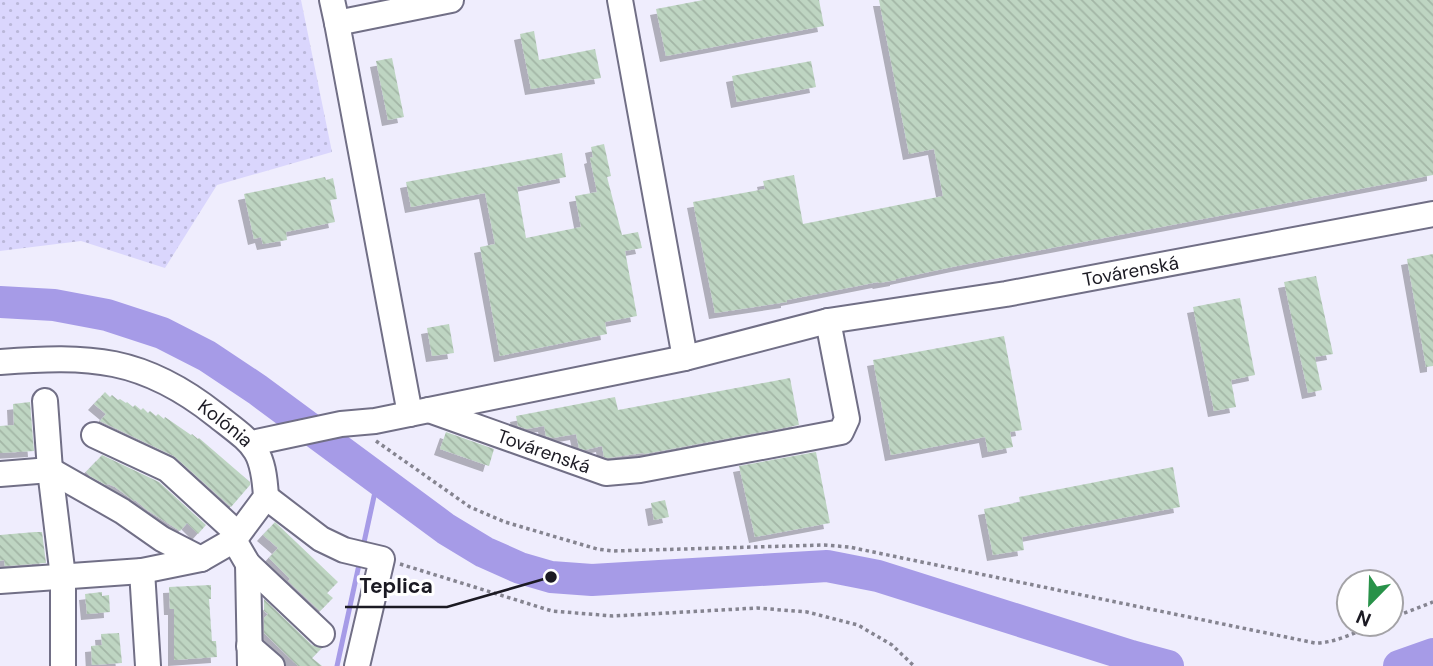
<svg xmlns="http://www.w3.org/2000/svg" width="1433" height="666" font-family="'DM Sans',sans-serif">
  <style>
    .grass { fill: url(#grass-dots) }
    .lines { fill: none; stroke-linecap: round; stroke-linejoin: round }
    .stream { stroke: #a69be7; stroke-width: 5 }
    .river { stroke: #a69be7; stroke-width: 32 }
    .building { fill: url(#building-back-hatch); filter: url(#shadow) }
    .minor-casing { stroke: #716f86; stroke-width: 28 }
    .path { stroke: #858490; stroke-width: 3.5; stroke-dasharray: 3.5 3.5; stroke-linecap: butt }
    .minor { stroke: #fff; stroke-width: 24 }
    .labels { text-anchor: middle; stroke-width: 6; stroke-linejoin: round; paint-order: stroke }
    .street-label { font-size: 19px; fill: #1b1a23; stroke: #fff }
    .leader { fill: none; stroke: #1b1a23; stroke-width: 2.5 }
    .callout-dot { fill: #1b1a23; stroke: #fff; stroke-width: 2.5 }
    .callout-label { font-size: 21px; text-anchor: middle; font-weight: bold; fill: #1b1a23; stroke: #fff; stroke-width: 6; stroke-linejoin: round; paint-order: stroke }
  </style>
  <defs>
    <pattern id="grass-dots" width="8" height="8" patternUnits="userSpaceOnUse" patternTransform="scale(1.75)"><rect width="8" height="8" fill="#dad6fd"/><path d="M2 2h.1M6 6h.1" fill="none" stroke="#bab7d9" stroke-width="1.8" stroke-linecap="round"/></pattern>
    <pattern id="building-back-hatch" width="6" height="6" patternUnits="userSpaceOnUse" patternTransform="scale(1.75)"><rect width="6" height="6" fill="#bed5c2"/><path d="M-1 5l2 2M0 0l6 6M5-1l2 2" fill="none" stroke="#a3b6a6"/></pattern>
    <filter id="shadow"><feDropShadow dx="-6" dy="6" stdDeviation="0" flood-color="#0004"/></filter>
  </defs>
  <rect width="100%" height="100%" fill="#efedfd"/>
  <!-- grass -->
  <path class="grass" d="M0 0H301L332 152 217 185 165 268 81 241 0 251Z"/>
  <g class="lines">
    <!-- stream -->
    <path class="stream" d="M363 547 378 478
      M337 666 360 560"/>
    <!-- river -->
    <path class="river" d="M0 302 54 305 107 315 162 333 207 356 258 390 446 529 484 552 520 568 551 577 592 580 827 566 878 576 1131 656 1168 666
      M1399 666 1433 654"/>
  </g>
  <!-- building -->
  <path class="building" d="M703 0H819L824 26 666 56 656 9Z
    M879 0H1433V175L957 266 896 279V280L879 283 878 282 787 300V302L715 313 693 202 765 189 763 181 794 175 803 224 943 196 934 149 909 154Z
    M534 31 539 60 595 49 601 78 531 89 520 34Z
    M392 58 404 117 388 120 376 61Z
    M811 61 816 87 737 102 732 76Z
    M604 144 611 176 607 177 622 235 638 232 642 248 625 251 637 316 605 322 607 334 500 356 480 247 495 244 485 193 411 207 406 182 562 153 566 177 517 187 526 238 581 227 575 196 597 192 590 158 593 157 591 147Z
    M325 177 326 180 333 178 337 199 330 200 335 222 286 232 287 240 263 244 261 237 254 239 244 194Z
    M1433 254V366L1426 367 1407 259Z
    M1316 276 1333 354 1315 357 1322 390 1308 393 1284 282Z
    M1240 298 1255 375 1231 380 1236 407 1214 411 1193 307Z
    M449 324 454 353 432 356 427 328Z
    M1004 336 1022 430 1010 432 1013 447 988 452 985 437 891 455 873 360Z
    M790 378 799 425 644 454 643 453 608 458 604 457 602 446 585 450 579 448 576 434 553 438 546 436 544 426 527 429 518 426 516 416 615 397 618 410Z
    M105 392 110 397 112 395 118 400 120 399 126 403 127 402 133 407 135 405 141 410 143 408 148 413 150 411 156 416 158 414 164 419 165 417 191 435 192 434 198 439 199 438 250 482V485L231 507 174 456 100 421 106 414 94 404Z
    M30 402 34 451 0 453V426L14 425 13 404Z
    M446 432 494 449 489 466 440 449Z
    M816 452 830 523 755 537 739 466Z
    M102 455 159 482 206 525 198 534 187 523 180 531 147 510 135 500 134 501 115 487 108 484 106 485 90 476 86 472Z
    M1173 467 1180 507 1022 537 1024 550 993 555 984 509 1020 502 1019 497Z
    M665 500 669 517 654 520 651 503Z
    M275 522 338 582 327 593 333 598 320 611 288 581 290 579 269 558 278 548 263 535Z
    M35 532H42L46 563 5 566 4 560 0 561V535Z
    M211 585V599H209L212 641H216L217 657 174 660V609H170L169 587Z
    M102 592V596L109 595 110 612 87 614 85 594Z
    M264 599 312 645 322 648 312 658 322 666H298L264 633V618L268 614 264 611Z
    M119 633 122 663 92 665 91 646 102 645 101 634Z"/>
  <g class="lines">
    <defs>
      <g id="minor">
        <path d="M332 0 337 23"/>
        <path d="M620 0 685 358"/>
        <path id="s1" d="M0 362C90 355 143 357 216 415 254 445 263 447 266 497L234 540 201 559 142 571 0 581"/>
        <path d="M45 401 50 470 63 577V666"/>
        <path id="s2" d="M429 410 606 473 640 470 841 432 847 419 828 321"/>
        <path d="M410 414 337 23 451 0"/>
        <path d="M94 435 167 469 238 534"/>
        <path id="s3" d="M252 443 341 424 375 421 685 358 828 321 1006 294 1433 214"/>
        <path d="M0 474 50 470 122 511 162 539 201 559"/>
        <path d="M266 497 321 539 344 550 382 559 357 666"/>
        <path d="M234 540 248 564 322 634"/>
        <path d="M248 564 250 666"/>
        <path d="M142 571 148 666"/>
        <path d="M249 646 272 666"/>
      </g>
    </defs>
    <!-- minor casing -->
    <use href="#minor" class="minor-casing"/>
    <!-- path -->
    <path class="path" d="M376 441 470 507 505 522 597 549 613 551 824 545 849 547 1315 643C1336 643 1356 632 1376 624
      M400 564 552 611 613 616 757 608 807 612 858 625 892 645 914 666
      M1391 618 1433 602"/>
    <!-- minor -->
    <use href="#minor" class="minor"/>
  </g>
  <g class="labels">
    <!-- street labels -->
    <g class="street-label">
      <text dy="7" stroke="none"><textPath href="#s3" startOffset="896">Továrenská</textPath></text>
      <text dy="7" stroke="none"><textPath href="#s1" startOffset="242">Kolónia</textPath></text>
      <text dy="7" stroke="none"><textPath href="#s2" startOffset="122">Továrenská</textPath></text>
    </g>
  </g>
  <!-- callouts -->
  <path class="leader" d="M551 577L447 607H345"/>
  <circle class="callout-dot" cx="551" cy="577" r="7"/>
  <g class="callout-label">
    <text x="396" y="593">Teplica</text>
  </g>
  <!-- north arrow -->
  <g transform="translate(1370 603) rotate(203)"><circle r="33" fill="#ffffff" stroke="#a4a3a7" stroke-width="2"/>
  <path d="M0-5L12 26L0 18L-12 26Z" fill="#289249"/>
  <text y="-10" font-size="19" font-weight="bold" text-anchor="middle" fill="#1b1a23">N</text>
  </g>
</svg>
